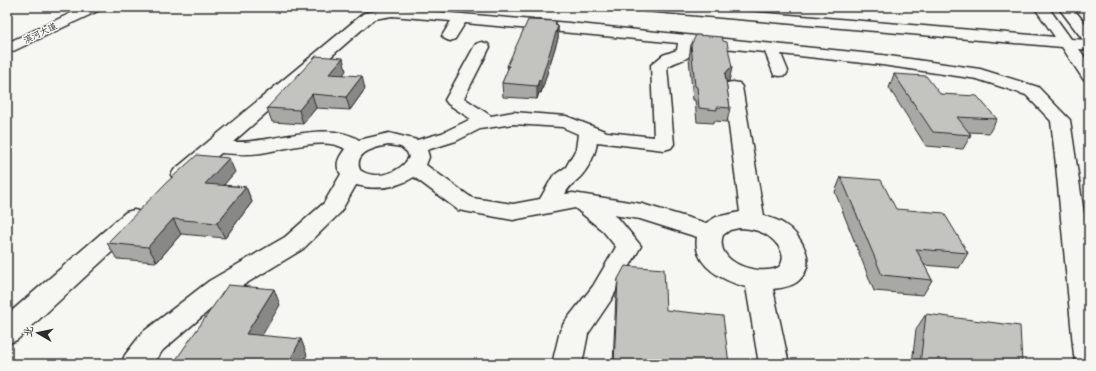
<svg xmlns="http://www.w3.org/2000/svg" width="1096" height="371" font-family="Mali,'LXGW WenKai TC',sans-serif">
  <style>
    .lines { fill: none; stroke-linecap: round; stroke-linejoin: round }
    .minor-casing { stroke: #2b2b2b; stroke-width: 3 }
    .major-casing { stroke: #2b2b2b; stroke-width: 3 }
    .minor { fill: #f6f6f2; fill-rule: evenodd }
    .major { fill: #f6f6f2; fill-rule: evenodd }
    .wall { fill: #a8a8a5; stroke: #2b2b2b }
    .shaded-wall { fill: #888886; stroke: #2b2b2b }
    .building { fill: #c3c3c0; stroke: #2b2b2b }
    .labels { text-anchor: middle; stroke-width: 3; stroke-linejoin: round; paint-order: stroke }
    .far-street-label { font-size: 9px; fill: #2b2b2b; stroke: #f6f6f2 }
  </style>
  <rect width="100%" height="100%" fill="#f6f6f2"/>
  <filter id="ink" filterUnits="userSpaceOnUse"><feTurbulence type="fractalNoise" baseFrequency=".025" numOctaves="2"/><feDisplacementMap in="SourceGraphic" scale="8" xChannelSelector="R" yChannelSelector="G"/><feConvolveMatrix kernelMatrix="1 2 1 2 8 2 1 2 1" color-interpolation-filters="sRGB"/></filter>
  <g filter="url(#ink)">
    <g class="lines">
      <defs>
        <path id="minor" d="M638 7H694L1055 37 1034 7H1048L1071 39 1089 40V50L1079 49 1089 63V80L1083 79 1062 47 645 11 640 10Z
          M392 8 569 23 882 55 980 69 1038 87 1070 120 1089 248V364H1078L1074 356 1056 165 1051 121 1026 95 977 79 882 65 781 54 788 71 786 75 780 76 774 75 765 52 693 45C693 62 680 58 667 67L674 144 671 148 664 150 597 142C596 153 589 167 582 175 575 183 571 183 565 194L573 193 642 204 706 223 716 217 740 212 724 87 727 83 733 82 739 83 742 87 764 216C771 218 778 220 784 224 802 235 819 265 797 282 790 287 781 288 773 289L789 364H759L746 287C724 281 692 266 697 237L640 219 613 215 619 219 641 246 611 300 588 334 582 364H552L560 331 564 323 593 286 616 247 603 231 575 208 513 220 458 210 414 177C397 188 376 190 356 185L340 213 303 249 227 295 163 350 153 364H121L125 355 143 332 209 281 285 237 324 203 341 174C334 165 339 157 345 149 326 136 283 150 261 153 247 155 234 154 221 153 208 164 193 184 174 180L171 175 174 170 364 13ZM392 16 451 21 442 36 445 39 450 41 455 39 465 23 678 43 677 50 663 55 651 65 654 137 607 132 566 116 513 112 491 116 464 98 490 47 488 44 482 42 476 44 474 47 445 100 448 104 471 119 442 133 417 140 389 133 359 140C327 119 270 144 233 142L374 19ZM513 124 562 127 578 134 576 149 566 167 553 176 540 199 513 204 472 198 426 165 429 157 427 150 456 141 480 129ZM389 145 401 147 407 152 409 157C401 173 375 181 360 170 353 152 376 147 389 145ZM739 228C745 228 752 229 758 231 771 235 791 253 779 267 760 277 713 263 723 235L730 230Z
          M134 210 142 212 146 218 142 224 17 340 7 344V315L126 212Z"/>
        <path id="major" d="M84 7H102L100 10 7 54V43Z
          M1058 7H1072L1089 28V43L1084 41Z"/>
      </defs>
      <!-- minor casing -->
      <use href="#minor" class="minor-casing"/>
      <!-- major casing -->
      <use href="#major" class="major-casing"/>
      <!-- minor -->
      <use href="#minor" class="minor"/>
      <!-- major -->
      <use href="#major" class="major"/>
    </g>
    <!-- wall -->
    <path class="wall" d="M556 21V25L558 26V38L541 93H539L537 99 503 97 502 83 508 70 507 66Z
      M691 45 729 81 726 82 730 108 727 122 714 121V123L697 122 695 100H693L689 58Z
      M346 71 343 74 365 89 350 110 316 108 303 124 272 122 267 108Z
      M894 74 940 94 997 119 989 133 969 132 971 135 963 149 926 146 889 88Z
      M235 172 223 185 246 187 252 202 225 238 181 234 157 262 117 259 107 243Z
      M841 177 968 253 959 268 924 265 932 280 923 295 874 291 835 192Z
      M618 279 666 310 729 364H613L616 294Z
      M926 314 1022 364H912L916 329Z"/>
    <!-- shaded-wall -->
    <path class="shaded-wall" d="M556 21V33L558 26V38L541 93V80Z
      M343 58 346 71 333 87 329 74Z
      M732 68 729 81 726 82 725 74 729 69Z
      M362 76 365 89 350 110 346 97Z
      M539 80V93L537 99V86Z
      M312 94 316 108 303 124 299 110Z
      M229 158 235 172 212 199 205 184Z
      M246 187 252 202 225 238 217 223Z
      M173 219 181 234 157 262 148 247Z
      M274 289 280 305 254 349 246 334Z
      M301 339 307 355 302 364H288Z"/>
    <!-- building -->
    <path class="building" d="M528 20 556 21 555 25 558 26 541 80H539L537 86 502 83 509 66H507Z
      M696 35 722 37 723 41 727 42 732 68 729 69 725 74 730 108 717 107V110L699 108 697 87 695 86 691 45Z
      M316 56 343 58 329 74 362 76 346 97 312 94 299 110 267 108Z
      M894 74 926 76 940 94 977 96 997 119 957 117 971 135 933 132Z
      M197 155 229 158 205 184 246 187 217 223 173 219 148 247 107 243 167 182Z
      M841 177 881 180 896 209 944 213 968 253 916 249 932 280 882 275Z
      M625 266 664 269 666 310 723 316 729 364H614L618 279Z
      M228 285 274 289 246 334 301 339 288 364H173Z
      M926 314 1020 326 1022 364H920Z"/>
  </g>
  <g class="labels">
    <!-- far-street labels -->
    <g class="far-street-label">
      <text transform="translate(40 33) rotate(-26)" y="3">滨河大道</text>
    </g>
  </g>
  <!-- margin -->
  <rect width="1096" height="371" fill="none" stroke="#f6f6f2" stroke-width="24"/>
  <rect x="12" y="12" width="1072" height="347" fill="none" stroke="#2b2b2b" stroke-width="1.5" filter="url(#ink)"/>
  <!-- north arrow -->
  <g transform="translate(38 333) rotate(279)" stroke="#f6f6f2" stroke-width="3" paint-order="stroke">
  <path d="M0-3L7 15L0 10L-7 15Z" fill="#2b2b2b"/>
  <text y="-6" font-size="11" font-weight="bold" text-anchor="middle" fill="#2b2b2b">北</text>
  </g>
</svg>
